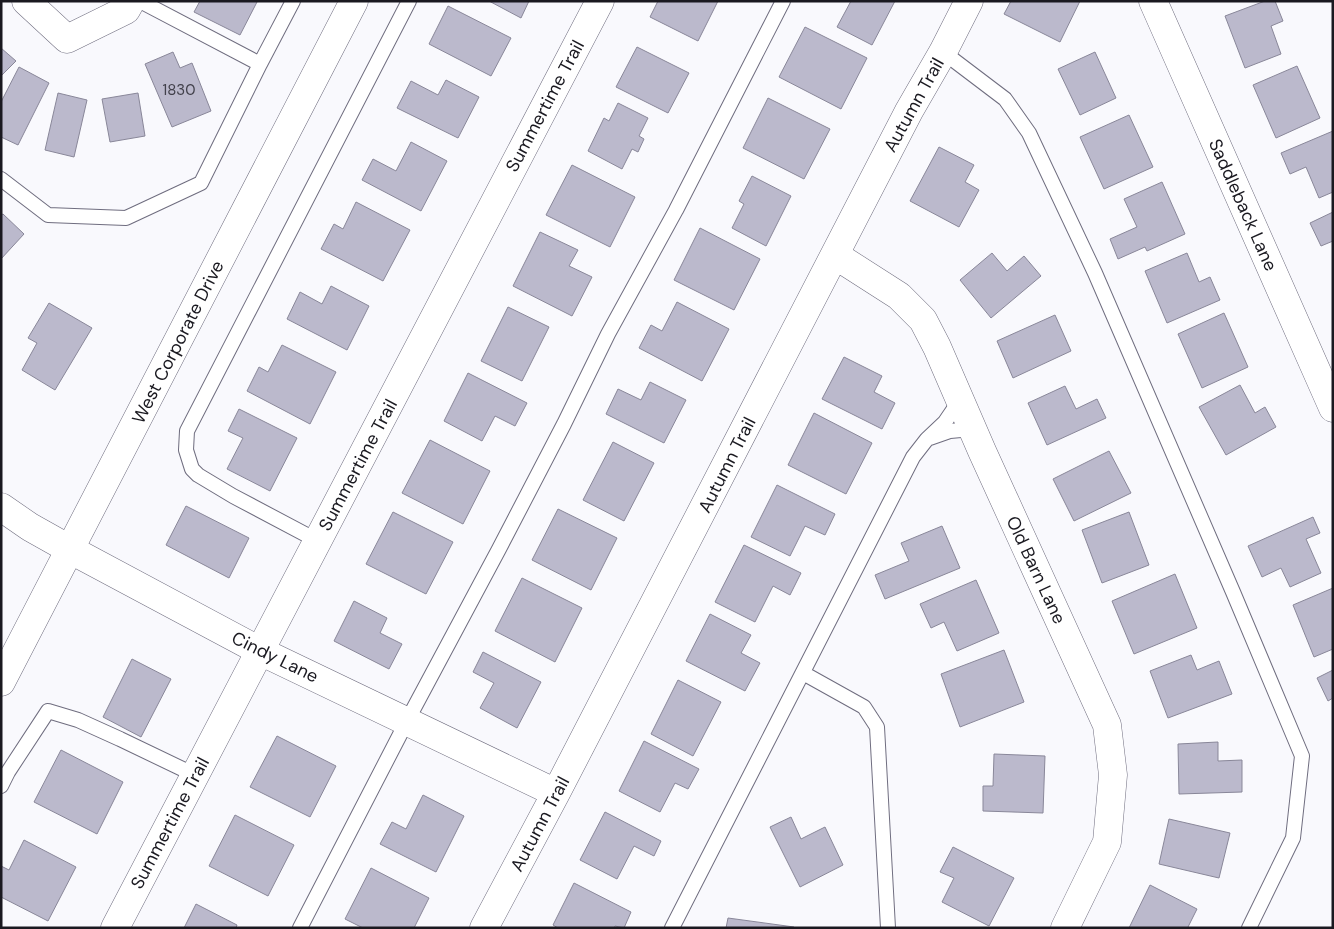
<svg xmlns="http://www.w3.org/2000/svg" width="1334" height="929" font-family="'DM Sans',sans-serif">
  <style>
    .building { fill: #bbb9cc; stroke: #898799 }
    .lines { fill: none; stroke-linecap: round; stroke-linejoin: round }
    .service-casing { stroke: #6f6d7f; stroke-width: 16 }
    .minor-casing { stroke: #6f6d7f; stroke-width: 29 }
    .tertiary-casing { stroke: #6f6d7f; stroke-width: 29 }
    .service { stroke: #fff; stroke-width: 14 }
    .minor { stroke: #fff; stroke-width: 28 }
    .tertiary { stroke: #fff; stroke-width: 28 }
    .labels { text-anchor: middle; stroke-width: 4.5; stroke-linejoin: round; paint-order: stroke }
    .number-label { font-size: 15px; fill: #42414b }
    .street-label { font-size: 18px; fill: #1a1920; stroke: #fff }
  </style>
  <rect width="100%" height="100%" fill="#f9f9fd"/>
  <!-- building -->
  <path class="building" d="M200 1H255L257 2 240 35 194 12Z
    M489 1H529L521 18Z
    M658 1H718L698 41 650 17Z
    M851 1H895L872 45 837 27Z
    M1011 1H1080L1060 42 1004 14Z
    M1265 1H1275L1283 21 1271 26 1281 54 1245 68 1225 16Z
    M448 6 511 38 491 76 429 44Z
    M805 27 867 58 841 109 779 77Z
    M637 47 689 73 668 113 616 87Z
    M1 48 16 61 1 76Z
    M173 52 180 68 192 63 211 111 172 127 145 64Z
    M1095 52 1116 98 1080 115 1058 69Z
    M1297 66 1320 118 1276 138 1253 85Z
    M19 67 49 83 18 145 1 137V102Z
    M446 80 479 97 458 138 397 108 411 81 438 95Z
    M58 93 87 100 74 157 45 150Z
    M138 93 145 136 110 142 102 99Z
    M768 98 830 129 804 179 743 148Z
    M618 103 648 118 639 136 644 139 638 152 632 149 622 169 588 151 604 118 609 121Z
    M1129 115 1153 167 1104 189 1080 137Z
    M1333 131V192L1319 198 1306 167 1290 174 1281 153Z
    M411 142 447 161 421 211 362 180 373 159 396 171Z
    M939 147 974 165 965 182 979 190 959 227 910 201Z
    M572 165 635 197 610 247 546 215Z
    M752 176 791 196 766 246 732 228 744 204 739 201Z
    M1162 182 1185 234 1147 251 1145 247 1118 259 1110 239 1137 227 1124 199Z
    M356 202 410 230 383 281 321 249 334 224 343 229Z
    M1333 212V241L1321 246 1310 223Z
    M3 214 24 234 1 259V215Z
    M700 228 760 259 734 310 674 280Z
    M540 232 578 250 569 266 592 277 572 316 513 286Z
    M992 253 1007 271 1024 256 1041 276 991 318 960 280Z
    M1187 253 1199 282 1210 277 1220 300 1167 323 1145 271Z
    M331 286 369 306 347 350 287 319 300 292 322 304Z
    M677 302 729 329 702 381 639 348 651 325 662 331Z
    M49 303 92 328 55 390 22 370 37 343 28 338Z
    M508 307 549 327 522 381 481 361Z
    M1224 313 1248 367 1202 388 1178 334Z
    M1055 315 1071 351 1013 378 997 341Z
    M282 345 336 372 310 424 247 391 259 367 268 372Z
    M844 357 882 376 874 392 895 403 882 429 822 399Z
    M468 373 527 403 515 426 495 416 482 441 444 421Z
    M650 382 686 400 664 443 606 414 618 389 641 400Z
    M1240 385 1255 413 1265 407 1276 427 1226 455 1199 407Z
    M1065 386 1076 409 1097 399 1106 418 1047 445 1028 403Z
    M239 409 297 438 270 491 227 469 243 438 228 431Z
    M814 413 872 443 846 494 788 465Z
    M430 440 490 471 463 524 402 493Z
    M613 442 654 463 624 521 583 500Z
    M1109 451 1131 493 1074 521 1053 479Z
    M777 485 835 514 825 535 805 526 790 556 751 537Z
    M186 506 249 538 229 578 166 545Z
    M558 509 617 538 591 590 532 560Z
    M393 512 453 542 426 594 366 564Z
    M1129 512 1149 565 1102 583 1082 530Z
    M1313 517 1320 533 1306 539 1321 573 1290 587 1281 568 1262 577 1248 546Z
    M942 526 960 568 885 599 875 575 909 561 901 543Z
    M744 545 801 573 790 595 773 586 755 622 715 602Z
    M1175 574 1197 628 1134 654 1112 601Z
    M522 578 582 608 555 662 495 631Z
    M976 580 999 633 957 651 944 622 931 628 920 604Z
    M1333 588V649L1314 657 1293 605Z
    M354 601 387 618 380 633 402 644 389 669 334 641Z
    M710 614 751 635 741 653 760 663 745 691 686 661Z
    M1004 650 1024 702 960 727 941 674Z
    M483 652 541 682 517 728 480 708 494 683 473 672Z
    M1191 655 1197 670 1219 661 1232 694 1168 718 1150 671Z
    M132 659 171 679 141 737 103 717Z
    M1333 670V698L1328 701 1317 678Z
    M678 680 721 702 693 756 651 734Z
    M277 736 336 766 310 817 250 787Z
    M644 741 699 769 688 789 675 783 660 812 619 791Z
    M1218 742V761L1242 760V792L1179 794 1178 744Z
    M61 750 123 782 97 834 34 802Z
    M994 754 1045 756 1043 813 983 811V786H993Z
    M423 795 464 816 436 872 380 844 392 822 406 829Z
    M605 812 661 841 654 856 634 846 617 879 580 860Z
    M235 815 294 845 268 896 209 866Z
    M791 817 801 839 825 827 843 865 800 887 770 827Z
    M1169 819 1230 833 1219 878 1159 864Z
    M24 840 76 867 48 921 1 897V866L9 870Z
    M953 847 1014 878 989 926 942 902 954 878 940 872Z
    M371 868 429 898 414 928H363L345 919Z
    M574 883 631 912 624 928 615 926 614 928H558L553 925Z
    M1150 885 1197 909 1188 927 1190 928H1129Z
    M196 904 237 925 236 928H184Z
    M728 918 794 927V928H726Z"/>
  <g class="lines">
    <defs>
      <path id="service" d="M140 1 260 64 293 1
        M943 52 1005 99 1029 133 1095 273 1233 592 1302 756 1293 838 1249 928
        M1 179 48 215 126 218 201 183 260 64
        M930 438 950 431 972 429
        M318 541 233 496 198 475 192 469 186 450 187 431 409 1
        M803 673 864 707 877 727 888 928
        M1 786 8 772 48 711 78 720 120 739 195 775
        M300 928 407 721 499 549 564 424 608 334 676 210 783 1
        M672 928 913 457 927 439 945 422 960 400"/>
      <path id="minor" d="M26 1 67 39 126 10 131 1
        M1153 1 1333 408
        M835 255 899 296 923 320 937 347 982 451 1107 725 1113 775 1107 842 1065 928
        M1 507 30 527 71 550 260 651 556 793
        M115 928 600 1
        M484 928 556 793 909 111 943 52 969 1"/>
      <path id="tertiary" d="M1 682 354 1"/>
    </defs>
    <!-- service casing -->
    <use href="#service" class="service-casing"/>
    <!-- minor casing -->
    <use href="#minor" class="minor-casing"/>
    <!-- tertiary casing -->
    <use href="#tertiary" class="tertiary-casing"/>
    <!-- service -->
    <use href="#service" class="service"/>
    <!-- minor -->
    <use href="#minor" class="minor"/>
    <!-- tertiary -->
    <use href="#tertiary" class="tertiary"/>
  </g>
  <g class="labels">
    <!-- number labels -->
    <g class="number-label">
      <text x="179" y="95">1830</text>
    </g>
    <!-- street labels -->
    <g class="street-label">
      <text transform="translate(914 105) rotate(-61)" y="6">Autumn Trail</text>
      <text transform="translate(545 106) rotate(-62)" y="6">Summertime Trail</text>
      <text transform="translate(1243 205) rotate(66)" y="6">Saddleback Lane</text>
      <text transform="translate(178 342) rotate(-63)" y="6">West Corporate Drive</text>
      <text transform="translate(358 465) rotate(-62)" y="6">Summertime Trail</text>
      <text transform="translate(727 465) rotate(-63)" y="6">Autumn Trail</text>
      <text transform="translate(1036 570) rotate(65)" y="6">Old Barn Lane</text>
      <text transform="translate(275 657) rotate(26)" y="6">Cindy Lane</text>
      <text transform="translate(170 823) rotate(-62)" y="6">Summertime Trail</text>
      <text transform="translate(540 824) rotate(-62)" y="6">Autumn Trail</text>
    </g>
  </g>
  <!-- border -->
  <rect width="1334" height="929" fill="none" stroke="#1a1920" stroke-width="5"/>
</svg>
